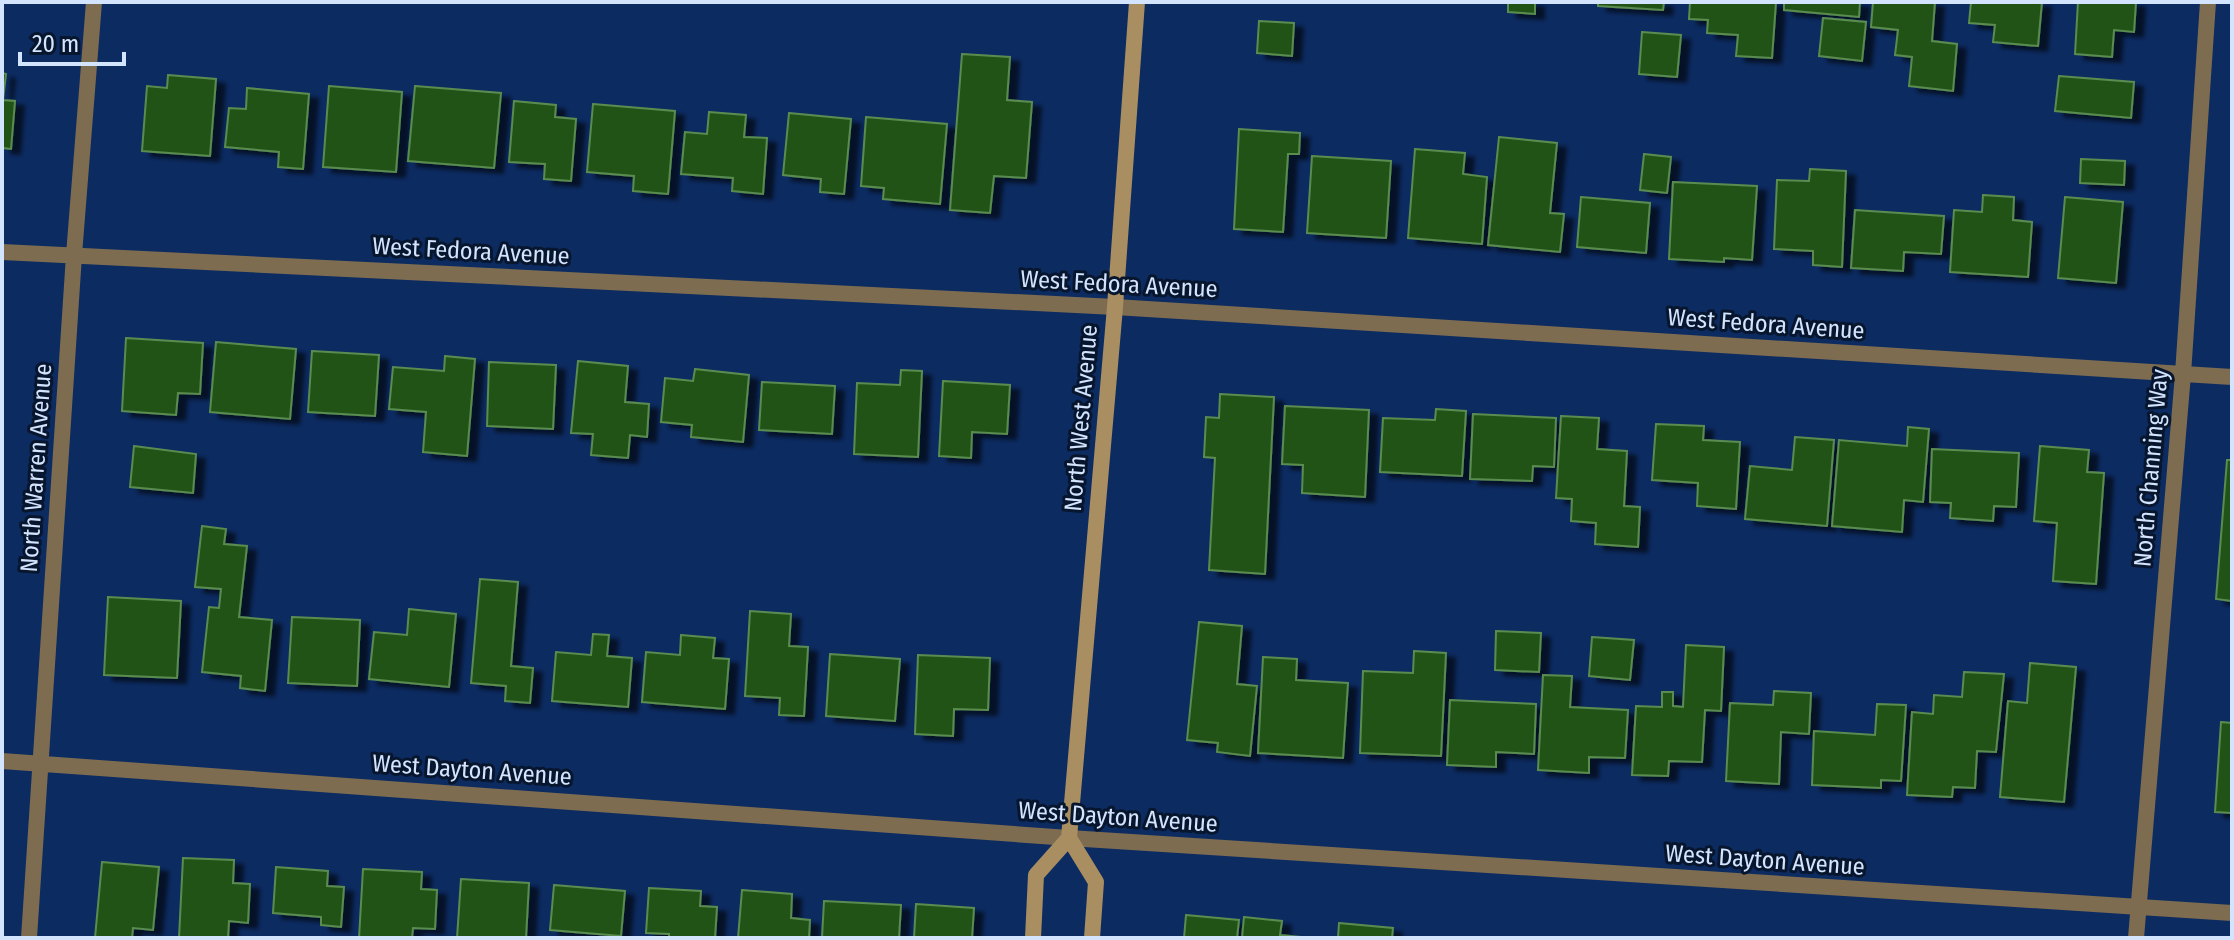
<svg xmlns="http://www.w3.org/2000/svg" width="2234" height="940" font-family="'Fira Sans Condensed',sans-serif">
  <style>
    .building { fill: #235319; stroke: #5a8c50; stroke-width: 2; filter: url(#shadow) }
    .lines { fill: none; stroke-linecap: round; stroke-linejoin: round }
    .street { stroke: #7d6c50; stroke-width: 16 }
    .secondary { stroke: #a98e61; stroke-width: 16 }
    .labels { text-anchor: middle; stroke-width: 6; stroke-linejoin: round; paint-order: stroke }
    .street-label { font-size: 24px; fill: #d3e4ff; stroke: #08162d }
  </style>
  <defs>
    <filter id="shadow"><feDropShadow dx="9" dy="5" stdDeviation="2" flood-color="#0009"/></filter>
  </defs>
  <rect width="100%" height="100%" fill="#0c2b61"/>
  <!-- building -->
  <path class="building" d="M1508 2H1535V14L1508 12Z
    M1598 2H1664L1663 10 1598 6Z
    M1690 2H1776L1772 58 1736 56 1738 35 1707 33 1708 20 1689 19Z
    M1784 2H1860L1859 17 1784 10Z
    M1873 2H1935L1932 41 1957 44 1953 91 1909 86 1912 57 1895 55 1898 30 1871 27Z
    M1971 2H2042L2038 46 1993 42 1995 25 1969 23Z
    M2078 2H2136L2134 32 2114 30 2112 57 2075 54Z
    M1823 18 1866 22 1862 61 1819 56Z
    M1259 21 1294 23 1292 56 1257 53Z
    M1642 32 1681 35 1677 77 1639 74Z
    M962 54 1010 57 1007 100 1032 102 1026 178 994 176 990 213 950 210Z
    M2 73 6 74 3 100 15 101 11 149 2 148Z
    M168 75 216 79 210 156 142 151 147 86 167 88Z
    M2059 76 2134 82 2131 118 2055 111Z
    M329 86 402 92 396 172 323 167Z
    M415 86 501 93 494 168 408 161Z
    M247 88 309 94 303 169 278 167 279 152 225 147 229 108 246 109Z
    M514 101 556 105 555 117 576 119 571 181 544 179 545 164 509 162Z
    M593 104 675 111 668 194 633 191 634 176 587 172Z
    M709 112 746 115 744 137 767 138 763 194 732 191 733 178 681 174 685 132 707 134Z
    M789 113 851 119 844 194 820 192 821 179 783 175Z
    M866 117 947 124 940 204 883 199 884 188 861 186Z
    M1239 129 1300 133 1299 154H1288L1283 232 1234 229Z
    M1499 137 1557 143 1550 213 1564 214 1560 252 1488 245Z
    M1415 149 1465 153 1463 174 1487 177 1482 244 1408 238Z
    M1644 154 1671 157 1667 193 1640 190Z
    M1312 156 1391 161 1386 238 1307 233Z
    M2081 159 2125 161 2124 185 2080 183Z
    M1810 169 1846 171 1842 267 1813 265V251L1774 249 1777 180 1809 181Z
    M1673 182 1757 186 1752 260 1724 258V262L1669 259Z
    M1983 195 2014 197 2013 220 2032 222 2028 277 1950 272 1954 210 1982 212Z
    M1581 197 1650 203 1646 253 1577 247Z
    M2065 197 2123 202 2116 283 2058 278Z
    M1855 210 1944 216 1941 254 1904 252 1903 271 1851 268Z
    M126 338 203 343 200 394 178 393 176 415 122 411Z
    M216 342 296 349 290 419 210 412Z
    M312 351 379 355 375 416 308 412Z
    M445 356 475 359 467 456 423 452 426 412 389 409 393 367 444 371Z
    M578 361 628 366 625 402 649 404 647 437 630 435 628 458 591 455 593 434 571 433Z
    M489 362 556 365 553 429 487 426Z
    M695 369 749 375 743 442 691 437 692 425 661 422 665 378 693 381Z
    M901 370 922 371 918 457 854 454 857 383 900 385Z
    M943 381 1010 385 1007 434 972 432 971 458 939 456Z
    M762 382 835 386 832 434 759 430Z
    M1220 394 1274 397 1265 574 1209 570 1215 458 1204 457 1206 417 1219 418Z
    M1285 406 1369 410 1365 497 1302 493 1303 465 1282 464Z
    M1436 409 1466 411 1462 476 1380 472 1383 418 1435 420Z
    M1473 414 1556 418 1554 467 1533 466 1532 481 1470 479Z
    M1561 416 1599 418 1597 449 1627 451 1624 506 1640 507 1638 547 1595 544 1596 523 1571 521 1572 499 1556 498Z
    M1656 424 1704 426 1703 440 1740 442 1736 509 1697 506 1698 483 1652 480Z
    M1908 427 1929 429 1923 502 1904 500 1902 532 1832 526 1839 440 1907 446Z
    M1795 437 1834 440 1827 526 1745 519 1750 466 1792 470Z
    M134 446 196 454 193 493 130 487Z
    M2040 446 2089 450 2087 472 2104 473 2096 584 2053 581 2057 523 2034 521Z
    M1932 449 2019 453 2016 507 1994 506 1993 521 1950 518 1951 503 1930 502Z
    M2227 460H2232V601L2216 599Z
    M202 526 226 529 224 544 247 546 239 617 272 620 265 691 240 688 241 676 202 672 209 607 219 608 221 589 195 587Z
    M480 579 518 582 511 666 533 668 530 703 505 701 506 686 471 683Z
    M108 597 181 601 177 678 104 675Z
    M409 609 456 614 449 687 369 679 374 632 407 635Z
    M750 611 791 614 789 646 808 647 804 716 779 715 780 698 745 696Z
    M292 617 360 620 357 686 288 683Z
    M1199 622 1242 626 1237 684 1257 686 1250 756 1217 752 1218 743 1187 740Z
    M1496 631 1541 633 1539 672 1495 670Z
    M593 634 609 635 607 656 632 658 628 707 552 701 556 652 591 655Z
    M681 635 715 638 713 658 729 659 725 709 642 702 646 652 680 655Z
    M1592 637 1634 640 1630 680 1589 676Z
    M1686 645 1724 647 1721 711 1705 710 1702 762 1669 761 1668 776 1632 775 1636 706 1662 707V692H1673V706L1683 707Z
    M1414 651 1446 653 1441 756 1360 753 1363 671 1413 673Z
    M830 654 900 659 895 721 826 716Z
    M918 655 990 658 988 710 954 709 953 736 915 734Z
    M1263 657 1297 659 1296 680 1348 683 1343 758 1258 753Z
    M2030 663 2076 667 2064 802 2000 797 2008 701 2027 703Z
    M1964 672 2004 674 1996 752 1977 751 1975 788 1953 787 1952 797 1907 795 1912 712 1933 714 1934 695 1962 697Z
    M1543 675 1572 676 1570 707 1628 710 1625 758 1589 757V773L1538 770Z
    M1774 691 1811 693 1809 734 1781 732 1779 784 1726 781 1730 703 1773 705Z
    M1450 700 1536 704 1534 754 1496 752V767L1447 765Z
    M1877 704 1906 705 1901 781 1881 780V788L1812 785 1814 731 1875 735Z
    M2221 722 2232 723V813L2215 812Z
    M183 858 234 860 233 883 250 884 248 923 229 921 228 938H179Z
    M102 862 159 867 153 930 133 928 132 938H95Z
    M276 867 328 871 327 886 344 887 341 927 321 925V917L273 913Z
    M363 869 422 872 421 889 437 890 435 929 413 928 412 938H359Z
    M461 879 529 883 526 938H457Z
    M554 885 625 891 621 936 550 930Z
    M649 888 701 891 700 906 717 907 715 938H669V934L646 933Z
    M742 890 792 894 791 918 810 920 809 938H738Z
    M824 901 901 905 899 938H822Z
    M916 904 974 908 972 938H914Z
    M1186 915 1239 920 1237 938H1184Z
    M1244 917 1282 921 1280 935 1312 938H1242Z
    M1339 923 1393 928 1392 938H1338Z"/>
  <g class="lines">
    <!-- street -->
    <path class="street" d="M2 252 1115 307 2232 377
      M2 761 1069 838 2232 913
      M29 938 74 255 94 2
      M2136 938 2183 374 2208 2"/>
    <!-- secondary -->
    <path class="secondary" d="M1033 938 1036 875 1069 838
      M1092 938 1096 882 1069 838 1115 307 1137 2"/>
  </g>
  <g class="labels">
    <!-- street labels -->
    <g class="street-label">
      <text transform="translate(471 251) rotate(3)" y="8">West Fedora Avenue</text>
      <text transform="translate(1119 284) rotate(3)" y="8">West Fedora Avenue</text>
      <text transform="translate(1766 324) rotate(4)" y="8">West Fedora Avenue</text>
      <text transform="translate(1081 418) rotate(-85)" y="8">North West Avenue</text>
      <text transform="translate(36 468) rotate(-86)" y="8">North Warren Avenue</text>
      <text transform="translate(2151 468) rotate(-85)" y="8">North Channing Way</text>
      <text transform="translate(472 770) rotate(4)" y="8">West Dayton Avenue</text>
      <text transform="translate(1118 817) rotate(4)" y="8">West Dayton Avenue</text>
      <text transform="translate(1765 860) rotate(4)" y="8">West Dayton Avenue</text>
    </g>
  </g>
  <!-- border -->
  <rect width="2234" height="940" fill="none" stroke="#d3e4ff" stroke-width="8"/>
  <!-- scale -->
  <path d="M20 52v12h104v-12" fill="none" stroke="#d3e4ff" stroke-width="4"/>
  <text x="32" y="52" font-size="24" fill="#d3e4ff" stroke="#08162d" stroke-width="6" paint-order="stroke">20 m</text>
</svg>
